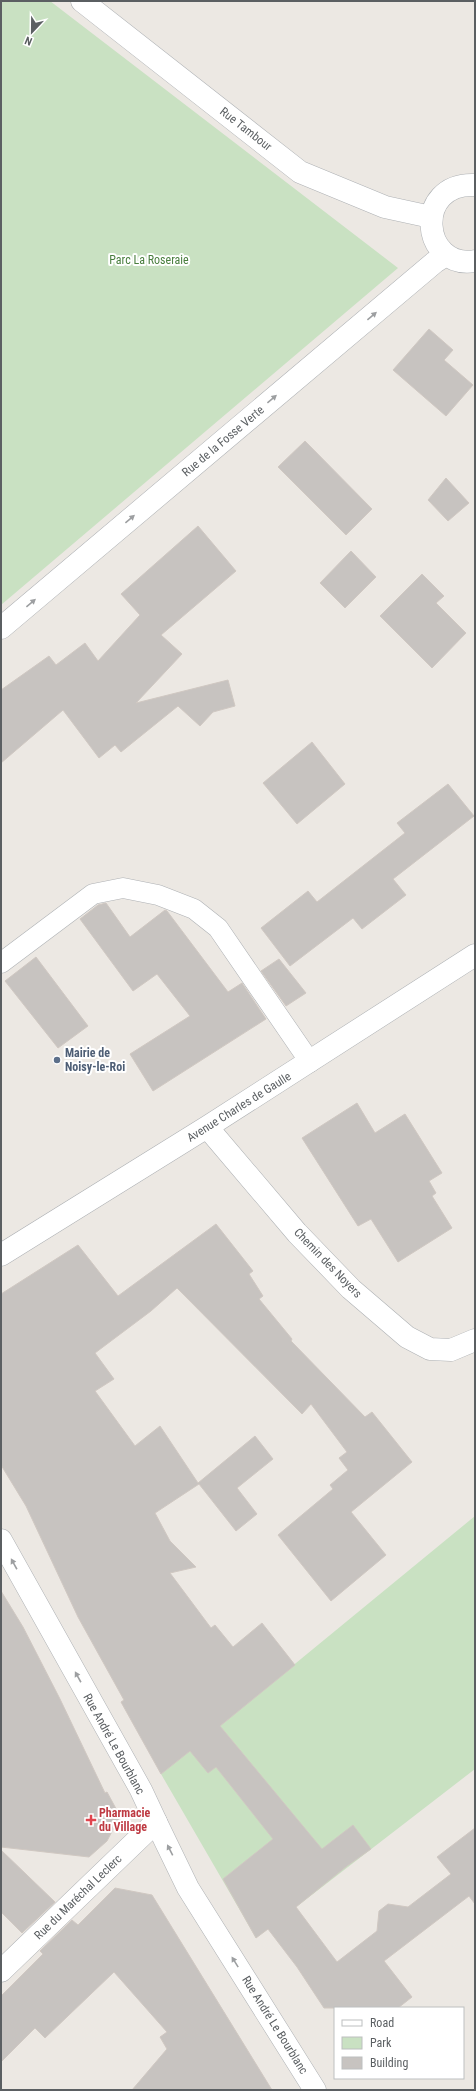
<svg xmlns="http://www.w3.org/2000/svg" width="476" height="2091" font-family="'Roboto Condensed',sans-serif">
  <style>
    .green { fill: #c9e1c2 }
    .building { fill: #c7c3c0; stroke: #d0c8c2 }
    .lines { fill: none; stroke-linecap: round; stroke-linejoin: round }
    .service-casing { stroke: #aeb1b4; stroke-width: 21 }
    .minor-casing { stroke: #aeb1b4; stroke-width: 23 }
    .tertiary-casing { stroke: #aeb1b4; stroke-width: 23 }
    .service { stroke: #fff; stroke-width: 20 }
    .minor { stroke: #fff; stroke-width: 22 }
    .tertiary { stroke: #fff; stroke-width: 22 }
    .oneway { fill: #9d9fa1 }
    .service-dot { fill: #5c6f8a; stroke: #fff; stroke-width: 1.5 }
    .health-dot { fill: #e0444e; stroke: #fff; stroke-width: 1.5 }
    .labels { text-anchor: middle; stroke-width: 4; stroke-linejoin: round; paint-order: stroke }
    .street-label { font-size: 12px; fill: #5b5f62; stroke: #fff }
    .park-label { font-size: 12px; fill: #497e3e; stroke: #fff }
    .service-label { font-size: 12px; font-weight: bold; fill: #4e5e75; stroke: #fff; text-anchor: start }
    .health-label { font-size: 12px; font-weight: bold; fill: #be3a42; stroke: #fff; text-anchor: start }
  </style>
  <rect width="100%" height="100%" fill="#ece8e3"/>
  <!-- green -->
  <path class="green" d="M1 1H50L398 268 1 605Z
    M475 1516V1769L256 1938 161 1774Z"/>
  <!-- building -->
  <path class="building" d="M429 329 453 350 444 360 473 385 446 416 393 370Z
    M305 441 372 509 346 535 278 467Z
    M446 478 469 503 448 521 428 500Z
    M198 526 236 571 161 635 182 654 136 703 228 680 235 706 213 712 200 726 178 706 121 752 115 745 99 758 63 710 1 763V690L49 656 56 665 85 643 98 661 140 615 121 594Z
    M351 551 376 577 345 608 320 583Z
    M422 574 444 596 436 603 466 633 432 668 380 616Z
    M312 742 345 784 297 824 263 783Z
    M448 784 474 816 393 879 406 895 362 929 353 918 290 966 261 928 308 891 317 902 405 833 397 823Z
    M106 903 130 937 165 910 167 911 228 992 242 983 266 1019 153 1091 130 1054 190 1016 157 974 133 991 80 919 98 905Z
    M36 957 88 1026 58 1048 5 981Z
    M279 959 306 993 286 1006 261 971Z
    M357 1103 375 1133 405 1114 442 1173 429 1181 436 1193 432 1196 452 1228 398 1262 371 1219 358 1226 302 1138Z
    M216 1224 253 1271 249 1274 263 1296 259 1299 292 1339 291 1341 365 1417 372 1412 412 1462 351 1512 386 1555 331 1601 278 1535 333 1489 330 1485 348 1470 339 1458 347 1452 311 1404 302 1414 177 1288 151 1311 95 1353 114 1379 95 1391 135 1446 160 1426 198 1483 255 1436 273 1459 237 1488 257 1514 236 1531 199 1484 155 1513 170 1541 196 1567 170 1573 211 1628 215 1625 233 1647 262 1623 295 1665 220 1726 322 1849 353 1825 371 1849 347 1866 296 1907 337 1962 377 1931 379 1911 388 1904 408 1907 451 1874 437 1857 475 1828V1904L469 1896 384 1961 412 1997 398 2008H324L297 1967 268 1929 256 1938 223 1879 273 1839 216 1767 208 1773 190 1751 161 1774 121 1702 124 1700 78 1617 26 1506 1 1465V1294L78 1245 118 1296Z
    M1 1591 23 1627 60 1699 105 1793 107 1792 120 1816 107 1841 89 1857 1 1847Z
    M1 1850 55 1902 22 1933 1 1912Z
    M115 1888 152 1895 272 2090H132L167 2049 160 2037 167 2032 114 1972 45 2038 35 2028 1 2062V1996L43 1954 40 1951 72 1920 78 1925Z"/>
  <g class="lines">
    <defs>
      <path id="service" d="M1 963 93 894 123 888 158 895 194 909 218 928 310 1062"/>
      <path id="minor" d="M82 1 300 172 385 207 431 217
        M475 185C413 182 421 270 475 261
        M1 628 435 262 446 255
        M207 1127 297 1233 351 1289 407 1337 430 1349 451 1350 475 1340
        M1 1255 207 1127 475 955
        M1 1540 141 1790 156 1822 1 1971"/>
      <path id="tertiary" d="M156 1822 188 1888 315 2090"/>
    </defs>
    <!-- service casing -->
    <use href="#service" class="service-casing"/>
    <!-- minor casing -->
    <use href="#minor" class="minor-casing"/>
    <!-- tertiary casing -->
    <use href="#tertiary" class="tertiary-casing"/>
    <!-- service -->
    <use href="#service" class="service"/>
    <!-- minor -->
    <use href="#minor" class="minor"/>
    <!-- tertiary -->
    <use href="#tertiary" class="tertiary"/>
  </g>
  <!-- one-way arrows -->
  <defs><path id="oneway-solid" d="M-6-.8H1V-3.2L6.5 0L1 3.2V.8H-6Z"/></defs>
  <g class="oneway">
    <use href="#oneway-solid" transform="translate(372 316) rotate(-40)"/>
    <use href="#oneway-solid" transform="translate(272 399) rotate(-40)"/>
    <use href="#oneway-solid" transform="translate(130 519) rotate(-40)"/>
    <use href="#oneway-solid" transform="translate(31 603) rotate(-40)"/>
    <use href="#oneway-solid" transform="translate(14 1564) rotate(-119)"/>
    <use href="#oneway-solid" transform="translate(78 1677) rotate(-119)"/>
    <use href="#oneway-solid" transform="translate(170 1850) rotate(-117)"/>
    <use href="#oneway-solid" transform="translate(235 1962) rotate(-122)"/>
  </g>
  <!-- markers -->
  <circle class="service-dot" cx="57" cy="1060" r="4"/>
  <path class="health-dot" d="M89 1814h4v4h4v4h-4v4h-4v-4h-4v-4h4z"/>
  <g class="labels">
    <!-- street labels -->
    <g class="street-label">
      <text transform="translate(246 129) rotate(38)" y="4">Rue Tambour</text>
      <text transform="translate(223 441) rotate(-40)" y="4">Rue de la Fosse Verte</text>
      <text transform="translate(239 1107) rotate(-32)" y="4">Avenue Charles de Gaulle</text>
      <text transform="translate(328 1263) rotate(46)" y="4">Chemin des Noyers</text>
      <text transform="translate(114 1744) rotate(61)" y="4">Rue André Le Bourblanc</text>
      <text transform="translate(78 1897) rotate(-44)" y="4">Rue du Maréchal Leclerc</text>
      <text transform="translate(275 2025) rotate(58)" y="4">Rue André Le Bourblanc</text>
    </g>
    <!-- park labels -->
    <g class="park-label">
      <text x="149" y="264">Parc La Roseraie</text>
    </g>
    <!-- service labels -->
    <g class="service-label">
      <text x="65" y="1057">Mairie de<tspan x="65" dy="14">Noisy-le-Roi</tspan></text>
    </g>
    <!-- health labels -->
    <g class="health-label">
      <text x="99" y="1817">Pharmacie<tspan x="99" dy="14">du Village</tspan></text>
    </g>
  </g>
  <!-- border -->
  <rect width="476" height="2091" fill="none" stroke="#5b5f62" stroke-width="4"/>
  <!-- legend -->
  <rect x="334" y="2007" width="130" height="72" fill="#ffffff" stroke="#bdbfc0"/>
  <rect x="342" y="2020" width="20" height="6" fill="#ffffff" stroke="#bdbfc0"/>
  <text x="370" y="2027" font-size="12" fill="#5b5f62">Road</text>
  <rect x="342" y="2037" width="20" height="12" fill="#c9e1c2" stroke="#bdbfc0"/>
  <text x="370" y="2047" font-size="12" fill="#5b5f62">Park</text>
  <rect x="342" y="2057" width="20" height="12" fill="#c7c3c0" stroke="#bdbfc0"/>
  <text x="370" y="2067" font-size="12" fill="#5b5f62">Building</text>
  <!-- north arrow -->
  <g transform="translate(32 32) rotate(202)" stroke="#ffffff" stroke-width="3" paint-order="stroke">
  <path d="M0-3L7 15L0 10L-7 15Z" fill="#5b5f62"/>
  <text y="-6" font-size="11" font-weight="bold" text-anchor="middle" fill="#5b5f62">N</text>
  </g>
</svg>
